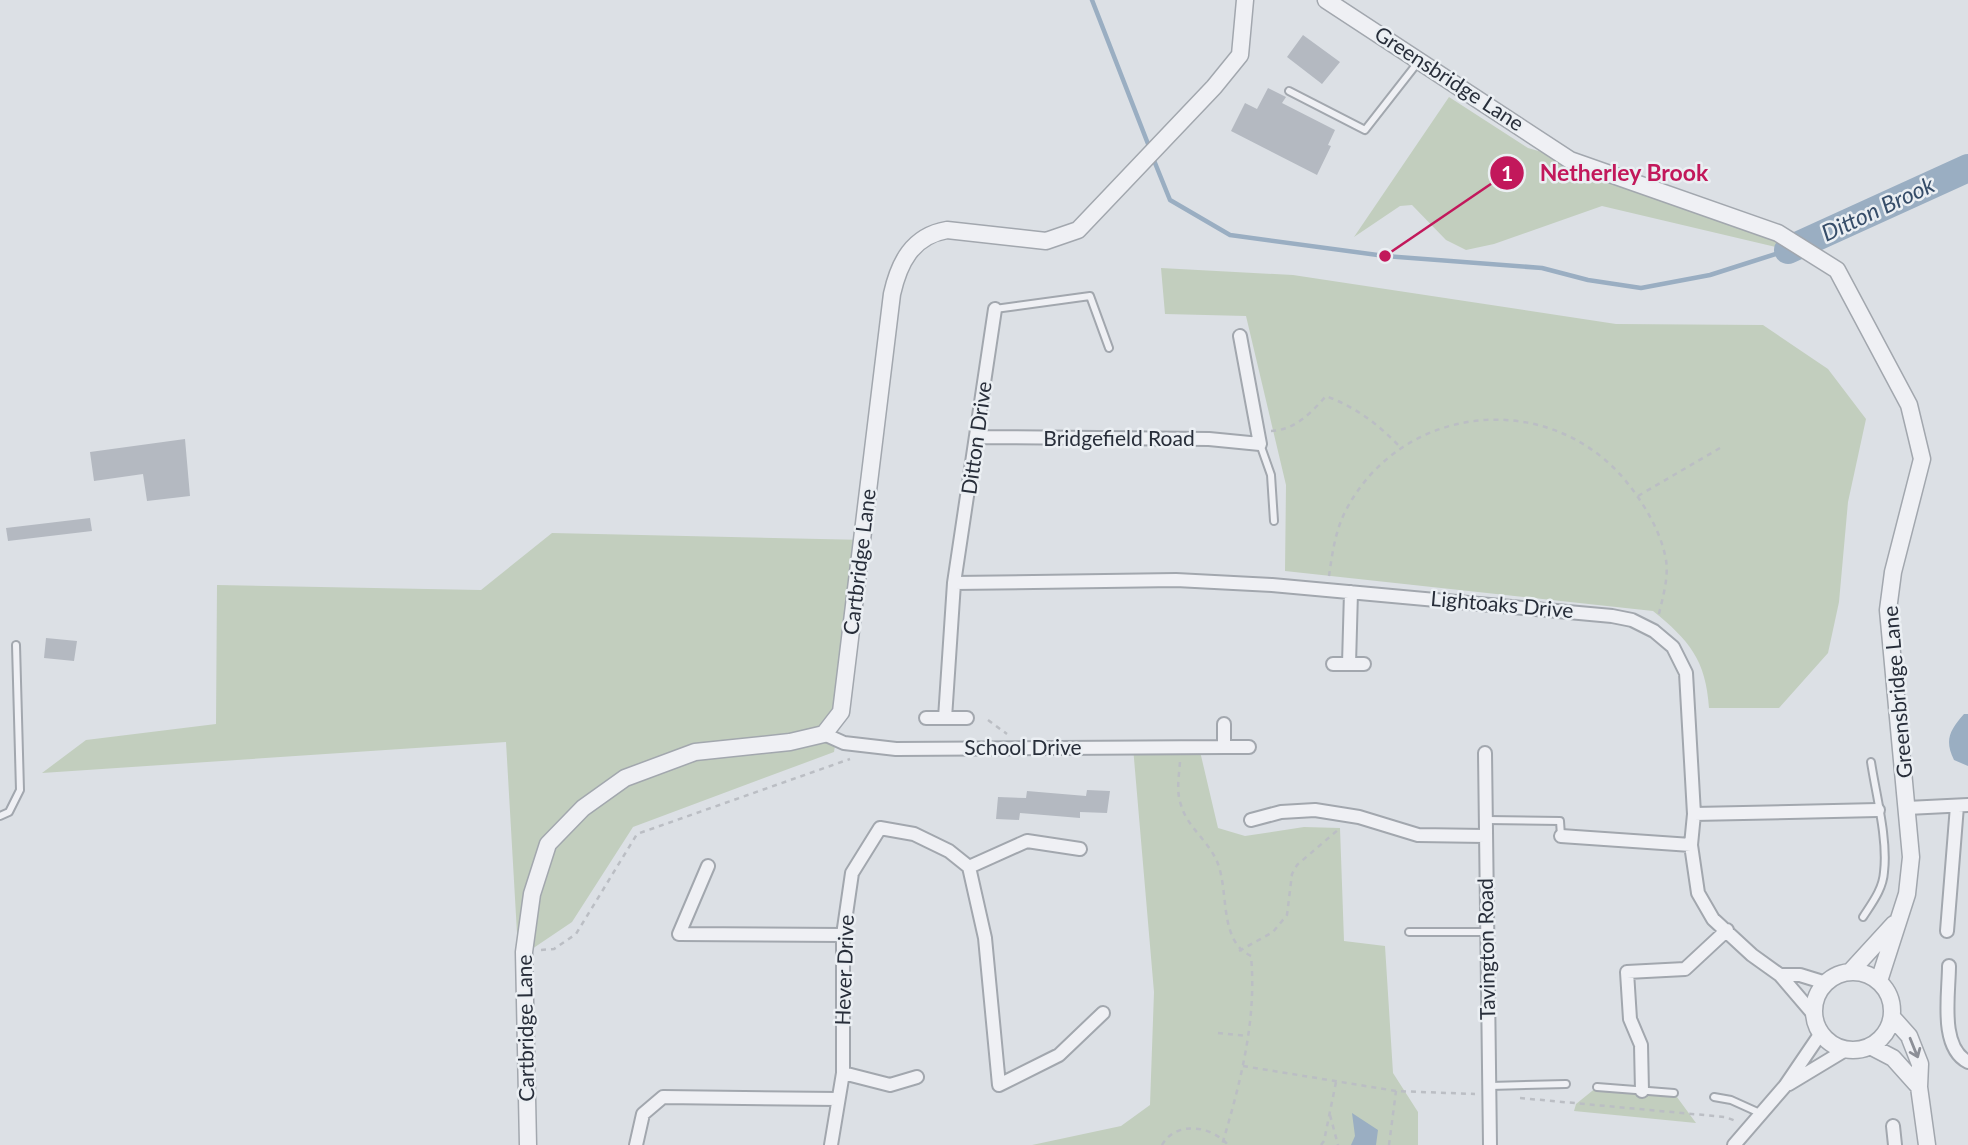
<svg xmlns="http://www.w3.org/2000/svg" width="1968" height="1145" font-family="Lato,sans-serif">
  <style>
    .green { fill: #c2cebe }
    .water { fill: #9aaec2 }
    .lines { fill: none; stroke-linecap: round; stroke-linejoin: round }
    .stream { stroke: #9aaec2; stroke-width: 4.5 }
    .river { stroke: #9aaec2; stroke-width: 28 }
    .building { fill: #b4b9c1 }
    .service-casing { stroke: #a2a7ae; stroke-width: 10 }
    .minor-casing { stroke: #a2a7ae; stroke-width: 16 }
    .tertiary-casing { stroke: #a2a7ae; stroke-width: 19 }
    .path { stroke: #bbbec4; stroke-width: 2.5; stroke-dasharray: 5 5; stroke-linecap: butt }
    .service { stroke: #eff0f4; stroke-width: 6 }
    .minor { stroke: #eff0f4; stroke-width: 12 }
    .tertiary { stroke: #eff0f4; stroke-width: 16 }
    .oneway { stroke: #8c8f97 }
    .labels { text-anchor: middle; stroke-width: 5; stroke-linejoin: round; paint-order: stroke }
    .street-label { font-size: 21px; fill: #282e3a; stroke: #ebeff3 }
    .water-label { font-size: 23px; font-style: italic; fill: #364d69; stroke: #ebeff3 }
    .leader { fill: none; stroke: #c2185b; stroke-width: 2.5 }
    .callout-dot { fill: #c2185b; stroke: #ebeff3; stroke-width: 2.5 }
    .mark-label { font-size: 21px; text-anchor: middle; font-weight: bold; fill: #fff }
    .callout-label { font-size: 23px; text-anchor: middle; font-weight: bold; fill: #c2185b; stroke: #ebeff3; stroke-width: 5; stroke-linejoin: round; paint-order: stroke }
  </style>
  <rect width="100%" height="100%" fill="#dce0e5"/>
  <!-- green -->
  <path class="green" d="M1449 97 1528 148 1570 160 1781 241 1788 250 1602 206 1494 244 1466 250 1446 240 1412 205 1400 206 1354 237Z
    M1161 268 1293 275 1616 324 1763 325 1828 369 1866 419 1848 502 1839 602 1828 653 1779 708H1709C1706 660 1689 640 1653 611L1285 571 1286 485 1246 316 1165 314Z
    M552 533 867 540 834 752 633 827 572 922 532 949 517 933 506 742 42 773 86 740 216 724 217 585 481 590Z
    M1133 747H1199L1218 828 1245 836 1304 827 1340 828 1344 941 1385 946 1393 1073 1418 1112V1145H1032L1121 1126 1150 1105 1154 992Z
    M1597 1087 1674 1093 1696 1123 1574 1111 1576 1104Z"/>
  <!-- water -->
  <path class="water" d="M1964 714H1968V766L1954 760C1944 740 1950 730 1964 714Z
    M1352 1113 1378 1130 1376 1145H1351L1355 1136Z"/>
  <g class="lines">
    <!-- stream -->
    <path class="stream" d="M1092 0 1150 149
      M1153 158 1170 200 1230 235 1385 256 1542 268 1588 280 1641 288 1710 275 1788 250"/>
    <!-- river -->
    <path class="river" d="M1788 250 1968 168"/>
  </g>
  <!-- building -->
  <path class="building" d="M1303 35 1340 62 1322 84 1287 57Z
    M1268 88 1286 97 1282 103 1335 130 1328 145 1331 146 1317 175 1231 131 1245 103 1257 109Z
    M185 439 190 496 147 501 143 474 94 481 90 452Z
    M90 518 92 531 8 541 6 528Z
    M46 638 77 641 74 661 44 658Z
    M1087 790 1110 791 1107 813 1080 812V818L1020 813 1019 820 996 819 998 797 1026 798 1027 791 1086 796Z"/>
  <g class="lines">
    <defs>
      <path id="service" d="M1289 91 1365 130 1419 61
        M995 309 1090 296 1109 348
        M1260 444 1271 475 1274 521
        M0 816 9 812 20 790 16 645
        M1487 820 1560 821 1561 836
        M1863 917C1872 903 1883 889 1884 872 1888 839 1876 795 1871 762
        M1409 932H1486
        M1490 1086 1566 1084
        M1597 1087 1674 1093
        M1714 1097 1731 1100 1762 1114"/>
      <path id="minor" d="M978 437 1209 439 1260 444 1240 336
        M954 583 1176 580 1272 585 1612 616 1632 620 1654 631 1673 647 1686 673 1694 814 1691 845 1698 893 1713 919 1752 955 1780 975 1815 1016
        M1333 664H1364
        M1349 664 1351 592
        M926 718H967
        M945 718 954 583 995 309
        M1224 724V747H1249
        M824 734 844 743 896 749 1224 747
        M1485 753 1490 1145
        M1907 808 1968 805
        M1694 814 1878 810
        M1251 820 1281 812 1315 810 1359 817 1418 835 1485 836
        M1561 836 1691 845
        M708 866 679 934 843 935
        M969 867 1027 841 1080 849
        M1947 931 1957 806
        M1949 966C1949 994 1939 1047 1968 1062
        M1780 975H1800L1826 983
        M843 1073 890 1085 917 1077
        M1789 1084 1847 1049
        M1642 1091 1641 1045 1630 1019 1627 972 1685 969 1727 930
        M1893 1126 1895 1145
        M636 1145 643 1114 663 1097 838 1099
        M831 1145 843 1073V935L852 873 880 828 914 834 949 851 969 867 985 938 999 1085 1059 1055 1103 1013
        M1734 1145 1785 1086 1821 1033"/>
      <path id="tertiary" d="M1326 0 1570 160 1778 233 1837 270 1909 405 1922 459 1893 572 1888 610 1911 857 1907 894 1879 981
        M1850 972 1894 924
        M1814 1011a39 39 0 1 1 78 0a39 39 0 1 1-78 0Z
        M1892 1017 1909 1036 1920 1064 1919 1087 1927 1145
        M1870 1046 1893 1058 1919 1087
        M528 1145 524 952 532 894 548 844 583 808 625 778 695 752 790 742 824 734 841 712 892 294C899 263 912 236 947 230L1046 241 1078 230 1214 87 1240 55 1245 0"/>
    </defs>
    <!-- service casing -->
    <use href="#service" class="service-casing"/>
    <!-- minor casing -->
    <use href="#minor" class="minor-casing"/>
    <!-- tertiary casing -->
    <use href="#tertiary" class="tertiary-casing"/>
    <!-- path -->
    <path class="path" d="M1271 431C1295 430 1311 413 1326 396 1357 408 1378 424 1401 448
      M1638 496 1720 448
      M1329 576C1332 555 1335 533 1344 514 1398 404 1547 387 1625 480 1643 502 1661 531 1666 560 1669 578 1662 600 1658 618
      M988 720 1007 734
      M1180 762C1179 776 1176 791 1181 805 1187 827 1210 842 1218 864 1229 894 1219 941 1251 956 1257 1021 1240 1084 1222 1145
      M541 950 554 949 576 934 637 834 850 759
      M1239 951 1273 932 1287 915 1292 874 1297 865 1339 829
      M1218 1033 1247 1036
      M1243 1066 1396 1091 1475 1094
      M1520 1098 1725 1117 1736 1121
      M1330 1115 1338 1145
      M1162 1145C1176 1120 1212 1126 1228 1145
      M1321 1145 1324 1141 1336 1082
      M1389 1145 1396 1091"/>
    <!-- service -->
    <use href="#service" class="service"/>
    <!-- minor -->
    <use href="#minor" class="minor"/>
    <!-- tertiary -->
    <use href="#tertiary" class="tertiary"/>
  </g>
  <!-- one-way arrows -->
  <defs><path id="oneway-shaft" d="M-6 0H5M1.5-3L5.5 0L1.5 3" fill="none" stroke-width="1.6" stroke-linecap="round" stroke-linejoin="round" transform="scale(1.75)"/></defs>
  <use class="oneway" href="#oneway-shaft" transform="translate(1914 1048) rotate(68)"/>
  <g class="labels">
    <!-- street labels -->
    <g class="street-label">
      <text transform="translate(1449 79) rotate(33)" y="7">Greensbridge Lane</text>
      <text transform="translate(977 438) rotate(-82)" y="7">Ditton Drive</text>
      <text x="1119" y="446">Bridgefield Road</text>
      <text transform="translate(860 562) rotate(-83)" y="7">Cartbridge Lane</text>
      <text transform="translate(1502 605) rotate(5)" y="7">Lightoaks Drive</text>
      <text transform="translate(1898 692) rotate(-95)" y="7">Greensbridge Lane</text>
      <text x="1023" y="755">School Drive</text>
      <text transform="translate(1487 949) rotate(-91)" y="7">Tavington Road</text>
      <text transform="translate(845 970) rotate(-88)" y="7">Hever Drive</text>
      <text transform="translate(526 1028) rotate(-91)" y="7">Cartbridge Lane</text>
    </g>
    <!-- water labels -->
    <g class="water-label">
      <text transform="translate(1878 209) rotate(-25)" y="8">Ditton Brook</text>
    </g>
  </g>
  <!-- callouts -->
  <path class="leader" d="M1385 256L1507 173"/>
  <g class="callout-dot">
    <circle cx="1385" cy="256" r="7"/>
    <circle cx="1507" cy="173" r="18"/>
  </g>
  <g class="mark-label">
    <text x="1507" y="181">1</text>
  </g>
  <g class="callout-label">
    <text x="1624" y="181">Netherley Brook</text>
  </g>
</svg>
